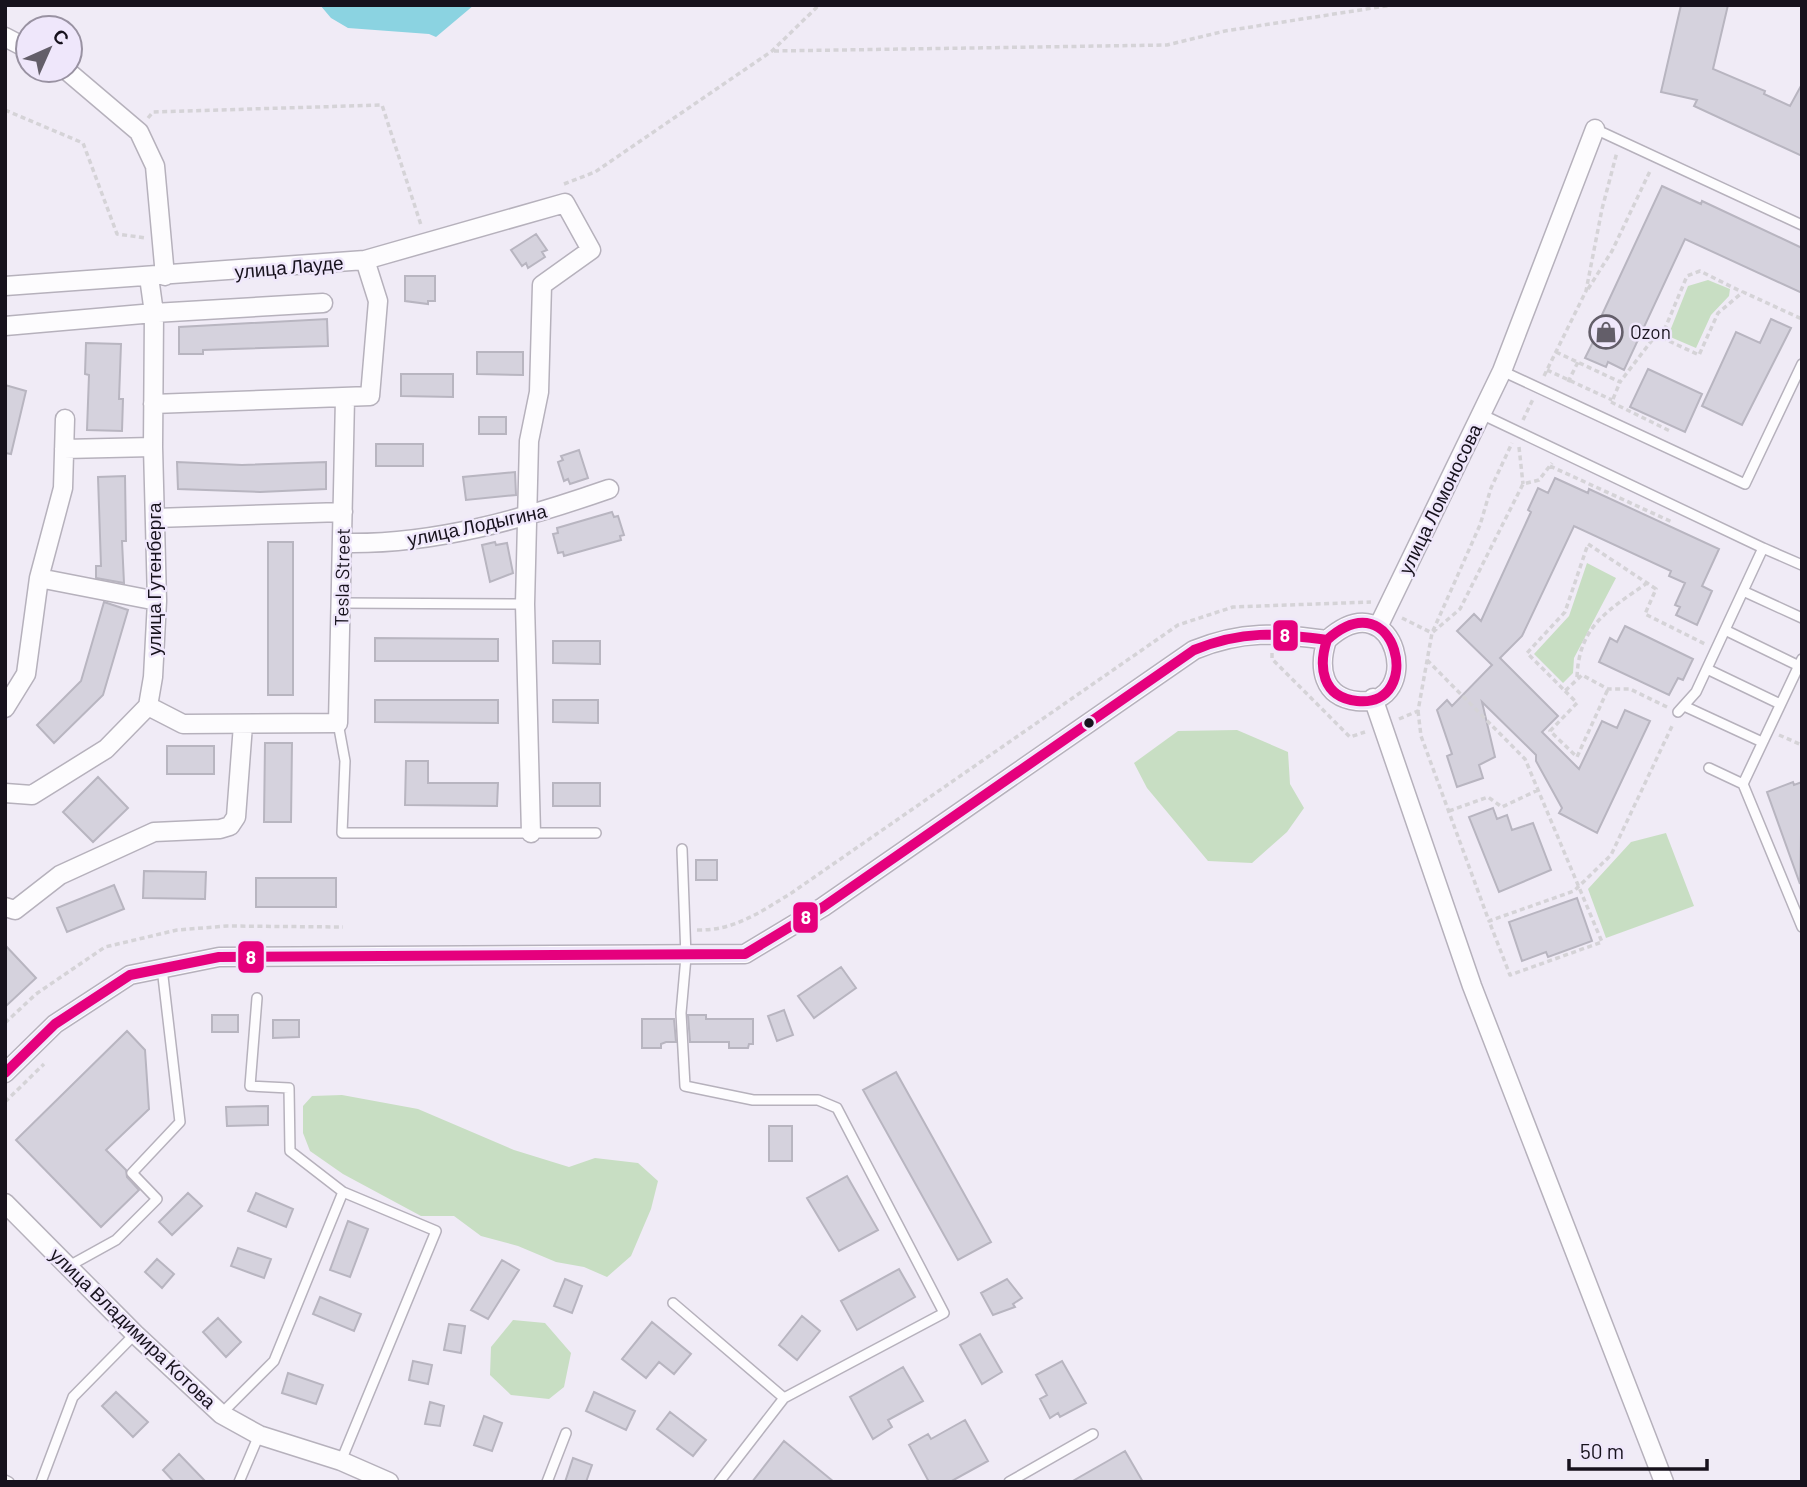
<svg xmlns="http://www.w3.org/2000/svg" width="1807" height="1487" font-family="Barlow,sans-serif">
  <style>
    .green { fill: #c8dec3 }
    .water { fill: #8bd3e1 }
    .building { fill: #d5d2dd; stroke: #b8b5c0; stroke-width: 2 }
    .lines { fill: none; stroke-linecap: round; stroke-linejoin: round }
    .lane-casing { stroke: #b6b1bc; stroke-width: 12 }
    .street-casing { stroke: #b6b1bc; stroke-width: 21 }
    .path { stroke: #d5d3d7; stroke-width: 3.5; stroke-dasharray: 5 3.5; stroke-linecap: butt }
    .lane { stroke: #fdfcfe; stroke-width: 9 }
    .street { stroke: #fdfcfe; stroke-width: 18 }
    .bus-1-casing { stroke: #efe7fb; stroke-width: 16 }
    .bus-1 { stroke: #e5007d; stroke-width: 10 }
    .bus-dot { fill: #17121d; stroke: #efe7fb; stroke-width: 2.5 }
    .labels { text-anchor: middle; stroke-width: 5; stroke-linejoin: round; paint-order: stroke }
    .street-label { font-size: 19px; fill: #17121d; stroke: #efe7fb }
    .poi-label { font-size: 19px; fill: #17121d; stroke: #efe7fb; text-anchor: start }
    .line-badge { stroke: #efe7fb; stroke-width: 2.5 }
    .badge-label { font-size: 19px; text-anchor: middle; font-weight: bold; fill: #fff }
  </style>
  <rect width="100%" height="100%" fill="#f0ebf6"/>
  <!-- green -->
  <path class="green" d="M1708 280 1730 289 1729 296 1711 315 1696 348 1668 336 1688 286Z
    M1587 563 1616 578 1574 658 1573 673 1563 683 1534 654 1569 616Z
    M1237 730 1288 752 1290 784 1304 808 1287 832 1252 863 1208 861 1147 788 1134 763 1178 731Z
    M1666 833 1694 906 1606 938 1588 889 1631 842Z
    M342 1095 418 1109 514 1150 569 1167 595 1158 638 1163 658 1181 651 1209 631 1256 607 1277 584 1267 556 1262 518 1246 481 1236 454 1216H421L343 1174 310 1151 303 1133V1106L312 1096Z
    M513 1320 545 1323 571 1353 564 1387 549 1399 511 1395 490 1375 491 1347Z"/>
  <!-- water -->
  <path class="water" d="M320 5H474L436 37 429 34 348 28 331 18Z"/>
  <!-- building -->
  <path class="building" d="M1681 5H1728L1713 69 1765 91 1764 94 1790 106 1802 84V156L1694 106 1697 100 1661 92Z
    M1662 186 1701 204 1702 201 1802 248V293L1685 239 1624 370 1608 362 1606 367 1585 358 1597 334 1594 332Z
    M536 234 547 250 542 252 545 257 528 268 526 263 522 266 511 250Z
    M405 276H435V301H428V304L405 301Z
    M327 319 328 346 203 350V354H179V327Z
    M1771 319 1791 328 1742 425 1702 406 1736 332 1760 343Z
    M86 343 121 344 119 399H123L122 431 87 430 89 375 85 374Z
    M477 352H523V375L477 374Z
    M1648 369 1702 394 1685 432 1630 407Z
    M401 374H453V397L401 396Z
    M5 385 26 391 11 454 5 453Z
    M479 417H506V434H479Z
    M376 444H423V466H376Z
    M579 450 588 478 570 484 568 479 564 481 558 462 563 460 561 456Z
    M177 462 242 465 326 462V489L260 492 178 489Z
    M515 472 516 495 466 500 463 477Z
    M125 476 126 541H122L124 583 96 578V566H101L98 477Z
    M1555 478 1588 493 1589 489 1719 549 1702 586 1712 591 1697 625 1676 615 1680 607 1675 605 1685 583 1669 576 1671 571 1574 526 1522 636 1500 658 1558 716 1542 732 1579 769 1602 721 1617 728 1625 710 1650 721 1597 833 1559 813 1562 808 1536 761V755L1482 702 1495 757 1479 765 1483 778 1457 787 1447 756 1452 754 1437 710 1447 700 1452 706 1492 665 1457 631 1474 614 1481 621 1531 512 1528 510 1538 488 1548 493Z
    M612 512 614 517 618 516 624 535 620 536 621 540 564 556 563 552 558 553 553 534 558 533 557 528Z
    M268 542H293V695H268Z
    M495 542 496 545 507 543 513 573 490 582 482 545Z
    M104 602 128 610 103 695 54 743 37 725 81 681Z
    M1625 626 1693 659 1683 680 1678 678 1669 695 1599 662 1610 638 1617 642Z
    M375 638 498 639V661H375Z
    M553 641H600V664L553 663Z
    M375 700H498V723L375 722Z
    M553 700H598V723L553 722Z
    M265 743H292L291 822H264Z
    M167 746H214V774H167Z
    M406 761H428V783H498L497 806 405 805Z
    M98 777 128 808 93 842 63 812Z
    M1793 782 1794 785 1802 782 1800 884 1767 792Z
    M553 783H600V806H553Z
    M1493 808 1497 819 1507 815 1512 830 1533 823 1551 870 1499 892 1469 817Z
    M696 860H717V880H696Z
    M144 871 206 872 205 899 143 898Z
    M256 878H336V907H256Z
    M114 885 124 909 67 932 57 908Z
    M1577 898 1592 941 1548 957 1546 952 1522 961 1509 922Z
    M5 945 36 978 5 1007Z
    M841 967 856 988 814 1018 798 996Z
    M784 1010 793 1035 777 1041 768 1016Z
    M212 1015H238V1032H212Z
    M688 1015H706V1019H753V1044H749L748 1048H729V1042H690Z
    M642 1019H674L676 1042H666L661 1044V1048H642Z
    M273 1020H299V1037L273 1038Z
    M127 1031 145 1050 149 1109 106 1150 126 1170 127 1177 139 1190 101 1227 16 1140Z
    M896 1072 991 1242 958 1260 863 1090Z
    M268 1106V1125L227 1126 226 1107Z
    M769 1126H792V1161H769Z
    M847 1176 878 1230 839 1251 807 1198Z
    M188 1193 202 1206 172 1235 159 1222Z
    M256 1193 293 1209 286 1227 248 1211Z
    M348 1221 368 1229 350 1277 330 1270Z
    M238 1248 271 1259 264 1278 231 1266Z
    M157 1259 174 1274 162 1288 145 1272Z
    M502 1260 519 1270 488 1319 471 1310Z
    M899 1269 915 1297 857 1330 841 1301Z
    M565 1279 582 1286 572 1313 554 1306Z
    M1007 1279 1022 1298 1013 1304 1015 1307 993 1315 981 1293Z
    M320 1297 361 1314 354 1331 313 1314Z
    M802 1316 820 1331 797 1360 779 1345Z
    M218 1318 241 1342 226 1357 203 1332Z
    M652 1322 691 1354 674 1374 659 1362 646 1378 622 1359Z
    M449 1324 465 1326 461 1353 444 1350Z
    M980 1334 1002 1372 982 1384 960 1345Z
    M413 1361 432 1365 428 1384 409 1380Z
    M1062 1361 1086 1403 1060 1417 1058 1413 1050 1418 1040 1399 1047 1395 1036 1375Z
    M903 1367 923 1401 888 1420 892 1427 873 1439 850 1397Z
    M288 1373 323 1385 316 1404 282 1393Z
    M116 1392 148 1422 133 1437 102 1406Z
    M594 1392 635 1411 626 1430 586 1411Z
    M430 1402 444 1406 440 1426 425 1424Z
    M670 1412 706 1440 693 1456 657 1429Z
    M484 1416 502 1423 492 1451 474 1445Z
    M965 1420 988 1461 950 1482H929L909 1445 928 1434 931 1439Z
    M784 1441 834 1482H752Z
    M1125 1451 1143 1482H1071L1106 1462Z
    M179 1454 206 1482H174L163 1470Z
    M573 1458 592 1465 586 1482H565Z"/>
  <g class="lines">
    <defs>
      <path id="lane" d="M1595 129 1802 225
        M1502 371 1745 484 1802 364
        M1481 414 1763 548 1696 692 1678 712
        M1763 548 1802 565
        M1743 591 1802 618
        M341 603 525 604
        M1725 630 1799 666
        M1707 669 1780 704
        M1684 706 1762 742
        M338 723 345 761 342 833H596
        M1709 768 1743 784 1802 659
        M1743 784 1802 927
        M682 849 686 957 681 1013 685 1086 753 1100H818L837 1108 944 1313 784 1398 719 1482
        M257 998 250 1086 289 1088 290 1151 343 1192 436 1231 341 1461
        M69 1266 116 1240 157 1199 132 1173 180 1122 162 968
        M673 1303 784 1398
        M221 1414 274 1361 343 1192
        M5 1480 9 1482
        M41 1482 73 1397 135 1334
        M239 1482 259 1435
        M547 1482 566 1433
        M1009 1482 1093 1434"/>
      <path id="street" d="M5 37 28 49
        M66 70 139 132 155 166 165 276
        M5 286 365 260 565 203 591 250 542 285 539 392 529 441 525 604 531 833
        M5 326 154 313 323 303
        M153 404 370 396 378 301 365 260
        M64 449 153 447
        M155 518 343 512
        M343 543C434 545 523 519 609 489
        M39 578 157 601
        M1378 627 1502 371 1595 129
        M1373 698 1472 986 1664 1482
        M148 706 183 724 338 723 345 398
        M5 708 26 674 39 578 63 488 65 419
        M5 793 32 795 106 749 148 706 153 677 157 601 153 447 154 313 149 277
        M5 907 15 910 60 875 154 832 220 829 230 826 236 817 243 725
        M5 1073 55 1024 130 975 219 957 745 954 823 907 1194 650C1243 630 1276 633 1327 640 1397 577 1426 709 1357 701 1322 697 1318 667 1327 640
        M5 1203 135 1334 221 1414 259 1435 341 1461 389 1482"/>
    </defs>
    <!-- lane casing -->
    <use href="#lane" class="lane-casing"/>
    <!-- street casing -->
    <use href="#street" class="street-casing"/>
    <!-- path -->
    <path class="path" d="M774 51 1167 45 1225 31 1392 5
      M5 110 83 143 117 234 146 238
      M148 118 153 112 382 105 421 225
      M564 184 595 172 772 51 819 5
      M1588 289 1612 251 1651 169
      M1661 338 1687 276 1700 271 1742 292
      M1556 352 1620 382 1656 335 1699 355 1718 313 1743 292 1802 319
      M1547 370 1612 400
      M1544 376 1586 291 1602 209 1617 152
      M1568 382 1578 362
      M1613 399 1620 382
      M1611 402 1670 431 1669 433
      M1523 420 1533 399
      M1519 447 1523 484
      M1550 466 1672 522
      M1402 618 1432 633
      M1433 632 1460 609 1523 484 1539 480 1552 463
      M1272 653V659L1350 737 1365 732
      M1427 660 1525 759 1602 942 1510 975 1489 921
      M1577 677C1579 625 1609 610 1647 583
      M1565 691 1577 703 1550 731 1577 757 1608 689
      M1667 707 1630 689H1608L1582 675 1565 691 1527 653 1565 612 1588 544 1656 589 1645 614 1705 644
      M1418 711 1421 736 1489 921 1574 891 1611 855 1673 724
      M1399 719 1418 711 1432 633 1480 525 1491 488 1512 443
      M1779 735 1802 745
      M1449 811 1488 797 1502 807 1538 790
      M697 930C734 931 760 912 790 894L1178 625 1233 607 1371 602
      M5 1023 36 994 105 947 177 930 227 926 343 927
      M5 1102 44 1064"/>
    <!-- lane -->
    <use href="#lane" class="lane"/>
    <!-- street -->
    <use href="#street" class="street"/>
    <defs>
      <path id="bus-1" d="M5 1073 55 1024 130 975 219 957 745 954 823 907 1194 650C1243 630 1276 633 1327 640 1397 577 1426 709 1357 701 1322 697 1318 667 1327 640"/>
    </defs>
    <!-- bus-1 casing -->
    <use href="#bus-1" class="bus-1-casing"/>
    <!-- bus-1 -->
    <use href="#bus-1" class="bus-1"/>
  </g>
  <!-- icons -->
  <defs>
    <symbol id="shop-ring" viewBox="-11 -11 22 22"><circle r="9.5" fill="#efe7fb" stroke="#635e69" stroke-width="1.5"/><path d="M-5-2.5h2.3a2.7 3.5 0 0 1 5.4 0H5L5.5 6h-11ZM-1.5-2.5h3a1.5 2.3 0 0 0-3 0Z" fill="#635e69"/></symbol>
  </defs>
  <g fill-rule="evenodd">
    <use href="#shop-ring" x="1587" y="313" width="38" height="38"/>
  </g>
  <!-- markers -->
  <circle class="bus-dot" cx="1089" cy="723" r="6"/>
  <g class="labels">
    <!-- street labels -->
    <g class="street-label">
      <text transform="translate(289 267) rotate(-5)" y="7">улица Лауде</text>
      <text transform="translate(1440 499) rotate(-64)" y="7">улица Ломоносова</text>
      <text transform="translate(477 525) rotate(-12)" y="7">улица Лодыгина</text>
      <text transform="translate(342 577) rotate(-89)" y="7">Tesla Street</text>
      <text transform="translate(154 579) rotate(-90)" y="7">улица Гутенберга</text>
      <text transform="translate(133 1328) rotate(44)" y="7">улица Владимира Котова</text>
    </g>
    <!-- poi labels -->
    <g class="poi-label">
      <text x="1630" y="339">Ozon</text>
    </g>
  </g>
  <g class="line-badge">
    <rect x="1272" y="619" width="27" height="33" rx="7" fill="#e5007d"/>
    <rect x="792" y="901" width="27" height="33" rx="7" fill="#e5007d"/>
    <rect x="237" y="940" width="28" height="34" rx="7" fill="#e5007d"/>
  </g>
  <g class="badge-label">
    <text x="1285" y="642">8</text>
    <text x="806" y="924">8</text>
    <text x="251" y="964">8</text>
  </g>
  <!-- border -->
  <rect width="1807" height="1487" fill="none" stroke="#17121d" stroke-width="14"/>
  <!-- north arrow -->
  <g transform="translate(49 49) rotate(45)"><circle r="33" fill="#efe7fb" stroke="#9992a2" stroke-width="2"/>
  <path d="M0-5L12 26L0 18L-12 26Z" fill="#635e69"/>
  <text y="-10" font-size="19" font-weight="bold" text-anchor="middle" fill="#17121d">С</text>
  </g>
  <!-- scale -->
  <path d="M1569 1459v10h138v-10" fill="none" stroke="#17121d" stroke-width="3.5"/>
  <text x="1580" y="1459" font-size="21" fill="#17121d" stroke="#efe7fb" stroke-width="5" paint-order="stroke">50 m</text>
</svg>
